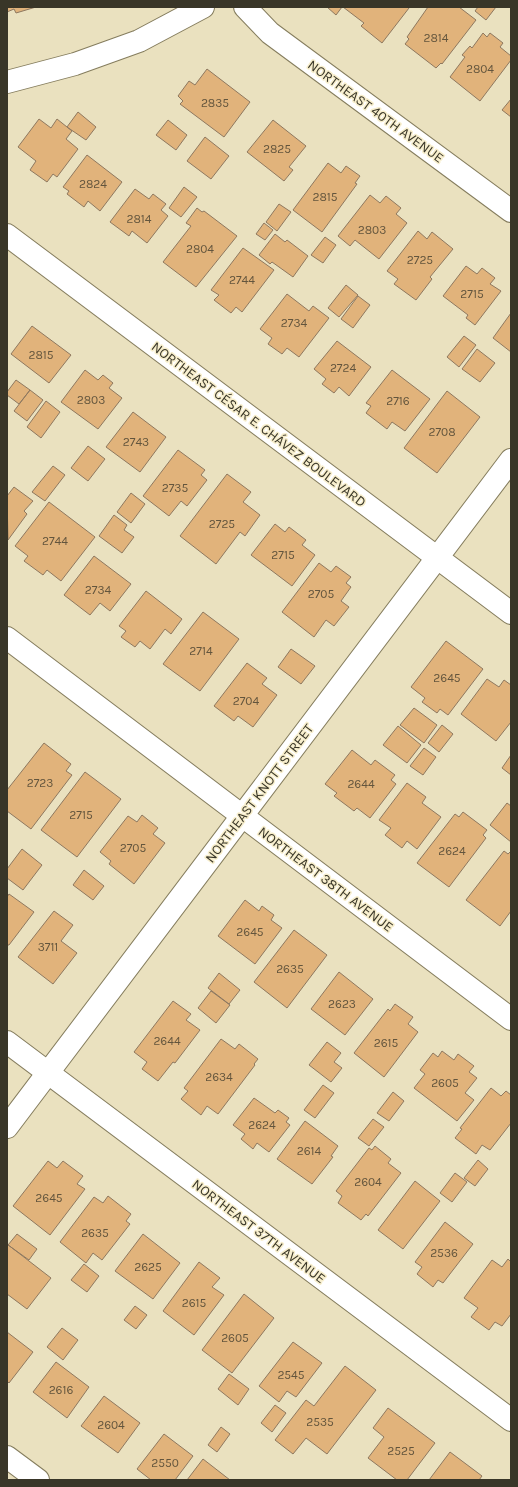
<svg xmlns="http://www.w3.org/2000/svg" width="518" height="1487" font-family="Karla,sans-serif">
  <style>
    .building { fill: #e1b37b; stroke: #8e785f }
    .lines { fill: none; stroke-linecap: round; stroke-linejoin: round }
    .street-casing { stroke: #857d5e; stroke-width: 24 }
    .secondary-casing { stroke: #857d5e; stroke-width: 24 }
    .street { stroke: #fff; stroke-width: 22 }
    .secondary { stroke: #fff; stroke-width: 22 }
    .labels { text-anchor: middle; stroke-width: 3; stroke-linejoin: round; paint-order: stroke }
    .number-label { font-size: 12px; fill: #63553d }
    .street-label { font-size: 14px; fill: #393628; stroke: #f7eecc }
  </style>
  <rect width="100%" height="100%" fill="#eae1bf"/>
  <!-- building -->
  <path class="building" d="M7 7H36L16 13 14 9 7 12Z
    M327 7H342L336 15Z
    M343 7H408L409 8 382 43 361 26 364 23Z
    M428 7H459L476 20 442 64 441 63 436 68 405 44 409 39 407 37Z
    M478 7H496L486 20 475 11Z
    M483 33 487 37 490 33 503 43 500 47 511 56V60L480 101 450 77 465 57 462 55 470 46 472 48Z
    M207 69 250 102 224 137 180 104 183 101 178 96 189 81 195 85Z
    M511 99V117L502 110Z
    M78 112 96 127 86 140 67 127Z
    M39 119 51 128 57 119 72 131 66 139 78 149 57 177 53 174 47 182 30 170 36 161 18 147Z
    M168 120 187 135 176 150 156 135Z
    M273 120 306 146 289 167 293 170 284 181 247 152Z
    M205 137 229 156 211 179 187 161Z
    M87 155 122 182 100 211 88 201 84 207 67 194 69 191 63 187Z
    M328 163 341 173 346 166 360 176 355 183 357 184 322 232 293 210Z
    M184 187 197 197 181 217 169 208Z
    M135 189 149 199 153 194 166 204 161 210 168 216 147 243 132 231 129 236 110 222Z
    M370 195 380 203 386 196 401 208 396 214 407 223 379 259 355 240 350 246 338 236Z
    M279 204 291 212 277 231 266 222Z
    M197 208 202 212 204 211 237 236 196 287 163 262 191 226 186 223Z
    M264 223 273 230 265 240 256 234Z
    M418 231 427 239 432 232 453 249 430 277 432 279 416 300 394 284 398 279 387 271Z
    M275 234 285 242 287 240 308 256 293 277 272 262 270 264 259 255Z
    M325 237 336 245 323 263 311 255Z
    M243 248 274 270 242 312 236 307 231 313 214 300 219 295 211 290Z
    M466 266 477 274 482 268 495 278 490 284 501 291 475 325 466 318 468 315 443 296Z
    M346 285 358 295 339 317 328 308Z
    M287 294 309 311 313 306 329 318 299 357 287 348 282 354 268 344 272 338 260 329Z
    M358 296 370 305 353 328 341 319Z
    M511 313V352L493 338Z
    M32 326 71 355 49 383 11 354Z
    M464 336 476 345 459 367 447 357Z
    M337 341 371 367 349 396 339 387 334 393 322 384 326 379 314 369Z
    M477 349 495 363 480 382 462 369Z
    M85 370 98 380 103 375 113 383 109 388 122 398 98 429 61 402Z
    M392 370 430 399 405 431 392 422 387 429 366 413 371 406 366 403Z
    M16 380 30 390 19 404 7 395V392Z
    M30 390 43 400 27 421 14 411Z
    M447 391 480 417 437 473 404 448Z
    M46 401 60 412 41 438 27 427Z
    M133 412 166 437 140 472 106 447Z
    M88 446 105 459 88 481 71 468Z
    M178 450 205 470 201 475 207 480 187 506 181 501 169 516 143 496Z
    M53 466 65 475 45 501 32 492Z
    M227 474 251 492 243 502 260 515 245 536 240 532 216 564 180 536Z
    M14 487 33 501 24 511 27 514 8 540 7 496Z
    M131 493 145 504 131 523 117 512Z
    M49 502 95 537 61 581 47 570 43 575 24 561 28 556 15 546Z
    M114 515 127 525 124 530 134 537 122 553 99 536Z
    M275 524 285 532 289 527 306 540 302 545 315 555 292 586 251 555Z
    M94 556 131 584 110 611 100 603 90 615 64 595Z
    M319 563 331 572 336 566 351 577 346 583 351 587 341 601 349 607 334 626 326 620 314 637 282 612Z
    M146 591 182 619 171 634 165 629 150 649 140 641 135 647 121 637 126 631 119 626Z
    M203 612 239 639 200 691 163 664Z
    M446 641 483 669 448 715 440 709 437 713 422 702 425 698 411 687Z
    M291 649 315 666 301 684 278 667Z
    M247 663 267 678 262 684 277 695 253 727 238 716 234 721 214 706Z
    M487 679 499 687 504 680 511 685V722L496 741 461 714Z
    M414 708 437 725 424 743 400 725Z
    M442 725 453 734 439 752 428 743Z
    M398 726 421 745 407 763 383 745Z
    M44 743 71 764 66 771 72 775 31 829 7 811V790Z
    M424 748 436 757 423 775 410 766Z
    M352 750 371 765 375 760 395 775 391 780 396 784 370 818 357 808 354 811 334 796 337 793 325 784Z
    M511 755V775L502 768Z
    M85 772 121 799 77 857 41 830Z
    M407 783 426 797 422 803 441 817 417 849 407 841 402 848 385 835 391 828 379 820Z
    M507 803 511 806V842L490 825Z
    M463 812 487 830 483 835 486 838 449 887 417 863 455 814 459 817Z
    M142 815 158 828 153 834 165 843 134 884 109 864 111 861 100 852 128 816 137 822Z
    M22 849 42 865 23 890 7 878V869Z
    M504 851 508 854 511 851V911L500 926 466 900Z
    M84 870 104 886 93 900 73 885Z
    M9 894 34 912 9 945H7V897Z
    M245 900 259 911 262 906 274 915 271 920 282 928 255 964 218 936Z
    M54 911 73 925 61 941 77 953 53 984 18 957Z
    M294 930 327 955 287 1008 254 982Z
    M339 972 373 999 345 1035 311 1009Z
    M219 973 240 990 229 1004 208 988Z
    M211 991 230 1005 216 1023 198 1008Z
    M173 1001 191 1014 186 1020 200 1030 175 1063 173 1062 158 1081 142 1069 147 1062 134 1052Z
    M395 1004 413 1017 408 1024 418 1032 384 1077 354 1053 388 1009 390 1011Z
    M221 1039 235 1049 239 1044 258 1059 254 1064 255 1065 218 1114 207 1106 201 1115 181 1099 188 1091 184 1088Z
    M327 1042 341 1053 334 1062 342 1068 331 1082 309 1065Z
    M442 1051 454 1060 458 1054 474 1066 469 1072 477 1078 465 1093 474 1100 457 1121 414 1088 425 1074 420 1070 433 1053 438 1057Z
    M323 1085 334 1093 315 1118 304 1110Z
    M491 1088 501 1096 506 1091 511 1095V1123L490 1150 482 1145 476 1154 455 1138 462 1129 460 1128Z
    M393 1092 404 1101 389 1121 377 1113Z
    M254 1098 275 1113 278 1110 289 1118 286 1122 290 1125 269 1152 257 1143 253 1149 241 1139 245 1134 233 1125Z
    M373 1119 384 1127 369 1146 358 1138Z
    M305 1121 338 1146 331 1156 333 1157 312 1184 277 1159Z
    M375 1146 391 1159 388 1163 401 1173 368 1216 366 1214 361 1220 338 1203 342 1196 336 1191 369 1148 372 1150Z
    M478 1160 488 1169 475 1186 464 1178Z
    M48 1161 57 1168 63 1161 83 1176 77 1184 85 1189 50 1235 13 1206Z
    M455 1173 467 1182 452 1202 440 1193Z
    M415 1181 440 1201 403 1249 378 1230Z
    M108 1196 131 1214 126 1221 130 1224 102 1260 93 1253 86 1263 60 1242 94 1197 103 1203Z
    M445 1222 473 1244 443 1283 438 1280 433 1287 417 1274 422 1267 415 1262Z
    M17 1234 37 1249 29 1260 8 1245Z
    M143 1234 180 1263 153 1299 115 1271Z
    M7 1244 51 1278 27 1309 7 1294Z
    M508 1259 511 1262V1314L502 1326 495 1322 489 1330 471 1317 478 1308 464 1298 492 1260 502 1267Z
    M199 1262 220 1278 212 1287 224 1295 194 1335 163 1311Z
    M84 1264 99 1276 87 1292 71 1280Z
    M244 1294 274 1318 232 1373 202 1350Z
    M135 1306 147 1315 136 1329 124 1320Z
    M62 1328 78 1340 63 1360 47 1347Z
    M7 1332 33 1352 9 1383 7 1381Z
    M293 1342 322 1363 296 1397 287 1391 279 1402 259 1386Z
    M56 1362 89 1387 67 1418 33 1392Z
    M345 1366 376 1390 327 1454 306 1438 293 1454 275 1440 306 1400 314 1406Z
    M229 1374 249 1389 238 1405 218 1389Z
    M104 1396 140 1423 118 1453 81 1426Z
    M275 1405 286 1413 272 1432 261 1423Z
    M388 1408 435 1443 407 1480H397L368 1458 384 1437 373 1428Z
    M221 1427 230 1434 217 1452 208 1445Z
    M164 1434 193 1456 175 1480H151L137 1469Z
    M450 1452 482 1476 479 1480H429Z
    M203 1459 230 1480H187Z"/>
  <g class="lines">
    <defs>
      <path id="street" d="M245 7 270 33 511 211
        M7 82 75 64 139 41 203 7
        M7 235 511 613
        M7 638 511 1019
        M7 1042 511 1420
        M7 1457 38 1480"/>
      <path id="secondary" d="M7 1127 511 460"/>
    </defs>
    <!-- street casing -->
    <use href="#street" class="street-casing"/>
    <!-- secondary casing -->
    <use href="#secondary" class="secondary-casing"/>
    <!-- street -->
    <use href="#street" class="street"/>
    <!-- secondary -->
    <use href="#secondary" class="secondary"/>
  </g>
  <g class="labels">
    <!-- number labels -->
    <g class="number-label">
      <text x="436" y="42">2814</text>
      <text x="480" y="73">2804</text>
      <text x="215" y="107">2835</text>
      <text x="277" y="153">2825</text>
      <text x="93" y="188">2824</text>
      <text x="325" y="201">2815</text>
      <text x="139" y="223">2814</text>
      <text x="372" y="234">2803</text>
      <text x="200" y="253">2804</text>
      <text x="420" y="264">2725</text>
      <text x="242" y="284">2744</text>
      <text x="472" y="298">2715</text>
      <text x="294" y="327">2734</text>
      <text x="41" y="359">2815</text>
      <text x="343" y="372">2724</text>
      <text x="91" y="404">2803</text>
      <text x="398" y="405">2716</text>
      <text x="442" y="436">2708</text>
      <text x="136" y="446">2743</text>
      <text x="175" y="492">2735</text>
      <text x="222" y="528">2725</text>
      <text x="55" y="545">2744</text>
      <text x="283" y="559">2715</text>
      <text x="98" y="594">2734</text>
      <text x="321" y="598">2705</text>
      <text x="201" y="655">2714</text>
      <text x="447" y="682">2645</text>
      <text x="246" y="705">2704</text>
      <text x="40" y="787">2723</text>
      <text x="361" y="788">2644</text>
      <text x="81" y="819">2715</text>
      <text x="133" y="852">2705</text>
      <text x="452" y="855">2624</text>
      <text x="250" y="936">2645</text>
      <text x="48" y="951">3711</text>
      <text x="290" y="973">2635</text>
      <text x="342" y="1008">2623</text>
      <text x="167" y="1045">2644</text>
      <text x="386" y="1047">2615</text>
      <text x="219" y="1081">2634</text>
      <text x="445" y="1087">2605</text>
      <text x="262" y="1129">2624</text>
      <text x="309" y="1155">2614</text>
      <text x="368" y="1186">2604</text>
      <text x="49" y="1202">2645</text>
      <text x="95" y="1237">2635</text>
      <text x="444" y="1257">2536</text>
      <text x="148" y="1271">2625</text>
      <text x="194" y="1307">2615</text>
      <text x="235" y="1342">2605</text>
      <text x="291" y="1379">2545</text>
      <text x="61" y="1394">2616</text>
      <text x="320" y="1426">2535</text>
      <text x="111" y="1429">2604</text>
      <text x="401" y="1455">2525</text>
      <text x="165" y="1467">2550</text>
    </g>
    <!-- street labels -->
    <g class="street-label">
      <text transform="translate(376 111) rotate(36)" y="5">NORTHEAST 40TH AVENUE</text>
      <text transform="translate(259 424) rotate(37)" y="5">NORTHEAST CÉSAR E. CHÁVEZ BOULEVARD</text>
      <text transform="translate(259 793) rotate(-53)" y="5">NORTHEAST KNOTT STREET</text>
      <text transform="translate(326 879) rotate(37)" y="5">NORTHEAST 38TH AVENUE</text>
      <text transform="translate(259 1231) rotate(37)" y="5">NORTHEAST 37TH AVENUE</text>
    </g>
  </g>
  <!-- border -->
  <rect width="518" height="1487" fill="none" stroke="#393628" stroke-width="16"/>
</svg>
